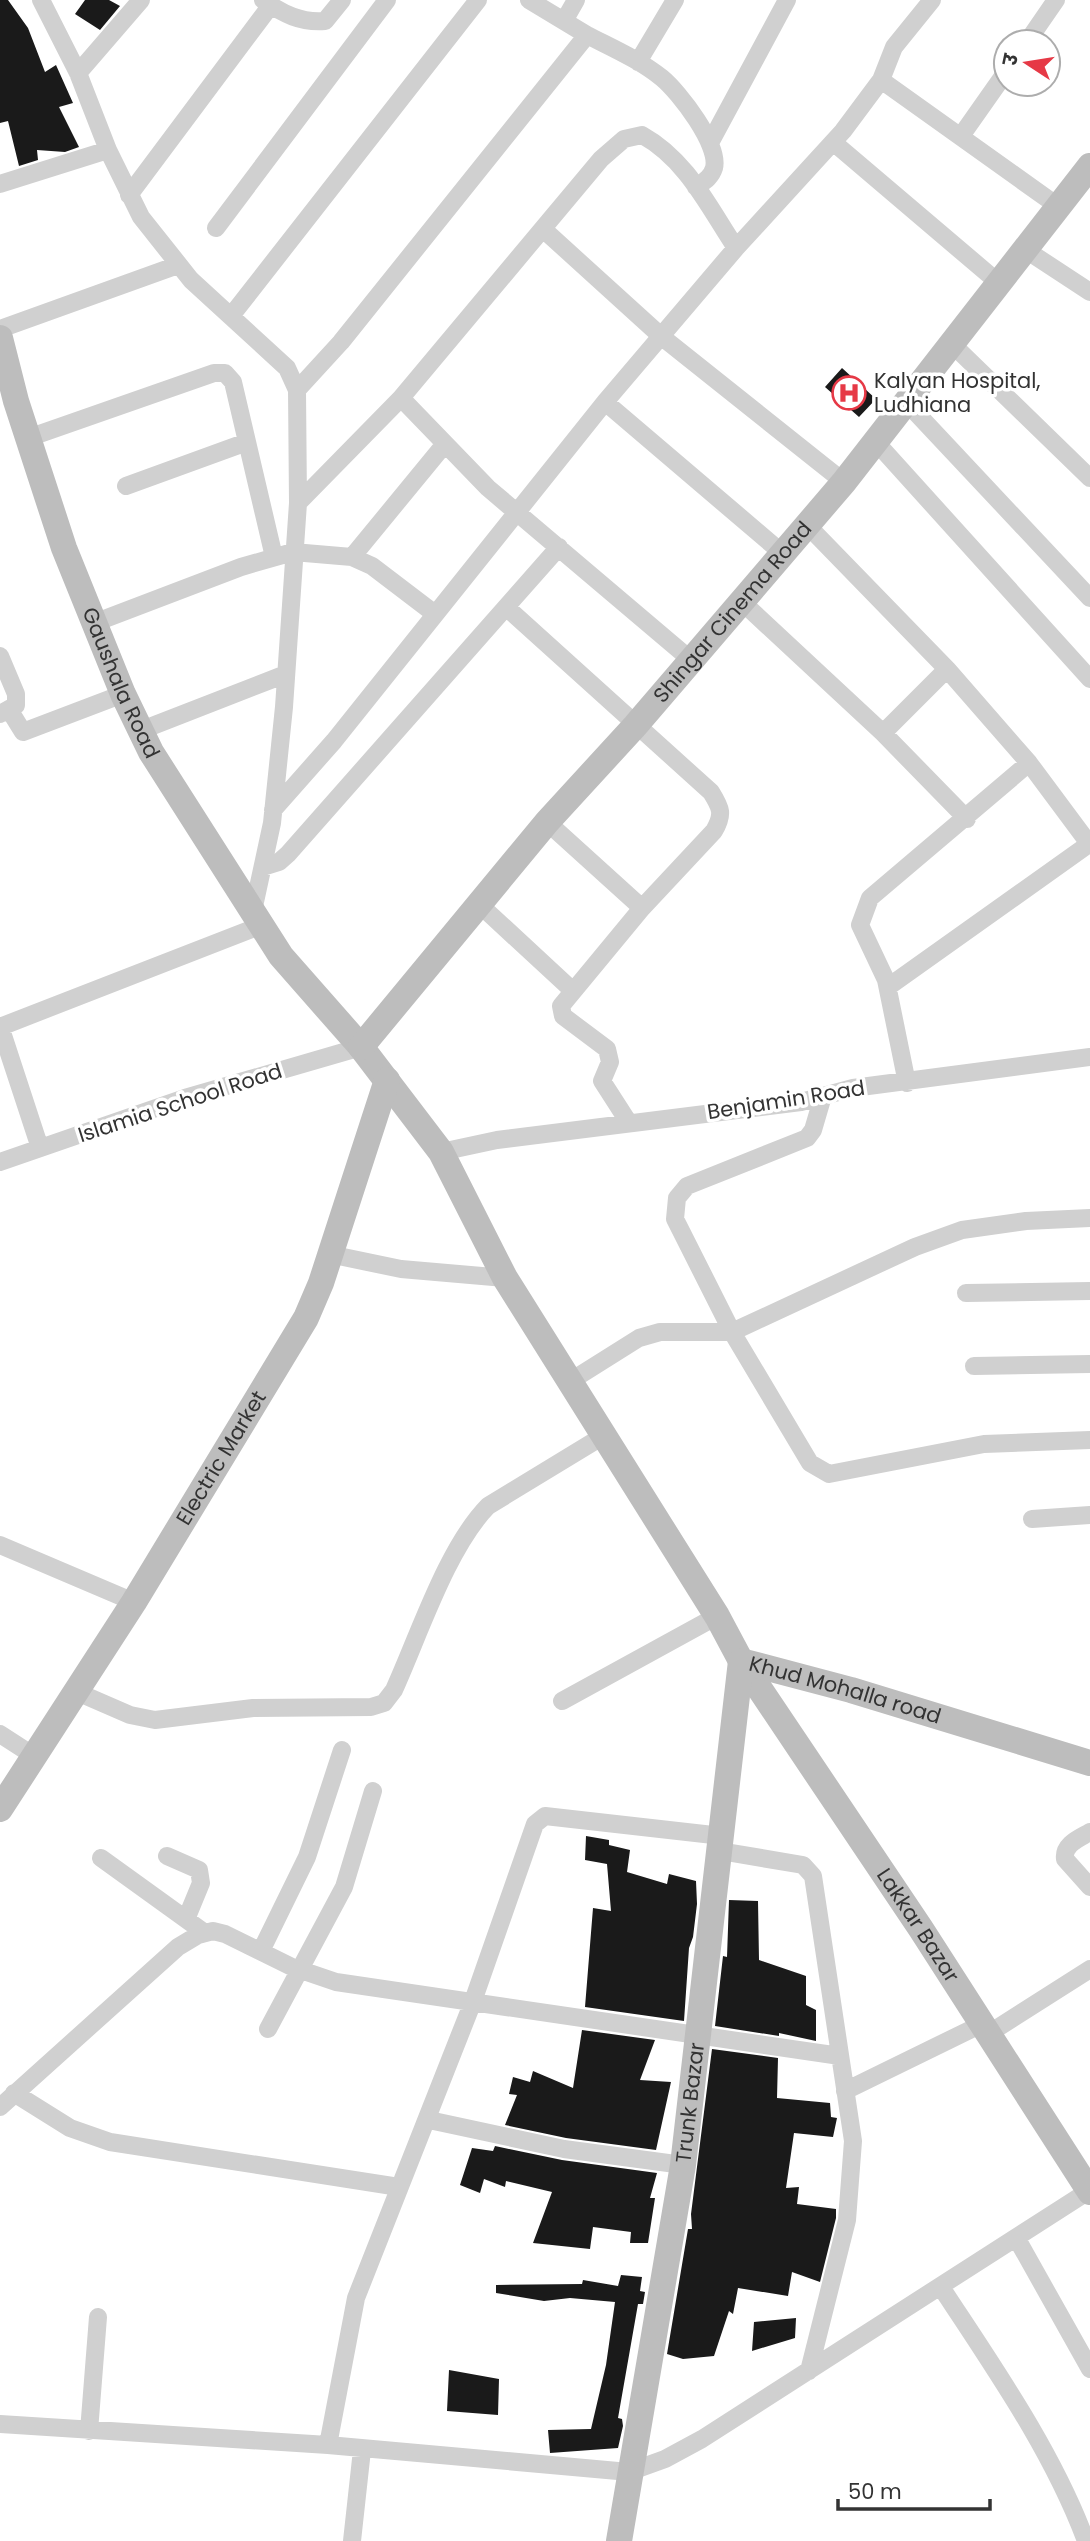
<svg xmlns="http://www.w3.org/2000/svg" width="1090" height="2541" font-family="Poppins,'Noto Sans Devanagari',sans-serif">
  <style>
    .building { fill: #1a1a1a }
    .lines { fill: none; stroke-linecap: round; stroke-linejoin: round }
    .street { stroke: #d0d0d0; stroke-width: 18 }
    .secondary { stroke: #bdbdbd; stroke-width: 26 }
    .labels { text-anchor: middle; stroke-width: 7; stroke-linejoin: round; paint-order: stroke }
    .poi-label { font-size: 21px; fill: #333; stroke: #fff; text-anchor: start }
    .street-label { font-size: 21px; fill: #333; stroke: #fff }
  </style>
  <rect width="100%" height="100%" fill="#fff"/>
  <!-- building -->
  <path class="building" d="M0 0H8L28 28 45 72 56 65 73 103 59 107 79 147 65 152 37 150 38 160 19 166 8 121 0 123Z
    M85 0H109L120 6 100 30 75 14Z
    M842 368 876 399 859 417 825 387Z
    M586 1836 609 1840V1845L630 1850 627 1872 667 1884 669 1874 696 1881 697 1904 693 1937 689 1948 684 2021 585 2007 593 1908 611 1911 607 1864 585 1860Z
    M729 1900 758 1901 759 1960 806 1976V2005L816 2010V2041L779 2033V2036L715 2026 723 1956 727 1957Z
    M582 2030 655 2040 640 2080 671 2082 656 2150 566 2138 505 2125 517 2095 509 2094 513 2077 530 2082 533 2071 573 2088Z
    M712 2049 778 2058 777 2098 830 2103 831 2117 837 2118 833 2137 794 2133 786 2188 799 2187 797 2204 836 2209V2218L820 2282 792 2272 788 2296 738 2288 733 2314 729 2311 714 2356 683 2359 667 2354 688 2229H692L691 2214Z
    M495 2146 562 2160 657 2173 650 2198H655L648 2243H630L631 2232 593 2227 590 2249 533 2243 552 2192 506 2181 505 2187 484 2179 480 2193 460 2185 472 2148 493 2151Z
    M621 2275 642 2277 640 2291 645 2292 643 2304H638L618 2418 622 2419 623 2426 618 2448 550 2453 548 2430 591 2429 606 2365 615 2302 570 2298 544 2301 496 2293V2285L582 2284 583 2280 618 2286Z
    M796 2318 795 2338 752 2351 754 2322Z
    M449 2370 499 2379 498 2415 447 2411Z"/>
  <g class="lines">
    <!-- street -->
    <path class="street" d="M41 0 78 73 108 150 141 217 191 280 287 368 297 390 298 503 284 707 272 823 253 911
      M263 0C283 14 301 23 325 21L342 0
      M564 21 576 0
      M587 35C612 48 640 60 662 78 679 92 720 145 714 168 711 178 703 182 696 187
      M1027 42 1056 0
      M638 62 675 0
      M78 73 141 0
      M881 80 1059 207
      M961 136 1006 72
      M833 142 1000 284
      M710 143 787 0
      M0 184 108 150
      M129 195 271 5
      M216 228 387 0
      M543 229 662 337 844 482
      M1026 250 1090 292
      M231 316 478 0
      M0 329 178 265
      M953 345 1090 478
      M297 390 341 342 587 35 529 0
      M401 398 488 488 691 660
      M605 402 781 552
      M907 403 1090 598
      M28 438 214 373H225L233 382 274 557
      M875 441 1090 679
      M126 486 247 442
      M298 503 401 398 601 159 624 139 642 135C687 160 708 206 736 248
      M806 524 947 669 1029 763 1090 845
      M352 557 444 445
      M741 601 883 733 967 819
      M506 607 711 792C721 808 724 814 714 831L642 908
      M94 623 241 567 293 552 352 557 372 566 435 614
      M0 656 16 694V705L0 714
      M10 711 23 732 123 694
      M142 730 286 674
      M883 733 947 669
      M273 810 334 741 605 402 736 248 843 131 881 80 894 47 932 0
      M547 822 642 908 561 1006 563 1016 607 1049 610 1062 602 1081 629 1123
      M263 867 279 862 288 854 559 547
      M479 904 572 990
      M888 987 1089 844
      M0 1026 40 1148
      M0 1027 262 925
      M907 1083 886 980 860 925 870 898 1029 763
      M823 1096 813 1130 807 1138 687 1186 677 1198 675 1219 732 1332 810 1463 829 1474 984 1444 1090 1440
      M441 1152 497 1140 801 1102 853 1088 1090 1057
      M0 1162 185 1098 361 1047
      M329 1254 401 1269 505 1278
      M966 1293 1090 1291
      M974 1366 1090 1364
      M569 1382 639 1338 660 1332H732L915 1247 962 1230 1026 1221 1090 1218
      M1032 1519 1090 1515
      M0 1545 134 1602
      M77 1692 130 1715 155 1720 253 1708 371 1707 384 1703 394 1690C419 1635 447 1548 488 1506L603 1436
      M562 1701 717 1616
      M0 1734 34 1756
      M1090 1832C1080 1838 1063 1844 1065 1859L1090 1887
      M720 1851 803 1865 813 1876 853 2141 847 2220 809 2371
      M167 1856 199 1870 201 1883 187 1917
      M101 1858 205 1933
      M261 1951 307 1857 342 1750
      M268 2029 344 1887 373 1791
      M988 2034 1090 1969
      M845 2091 982 2024
      M14 2093 70 2128 110 2142 399 2187
      M0 2107 178 1947 198 1935 213 1931 225 1934 292 1967 336 1982 840 2056
      M429 2120 564 2149 683 2165
      M1017 2239 1090 2369
      M941 2287C994 2368 1052 2450 1086 2541
      M0 2424 328 2445 629 2472 665 2459 702 2439 1090 2190
      M89 2431 98 2317
      M328 2445 356 2298 472 2004 535 1824 545 1816 722 1836
      M352 2541 362 2450"/>
    <!-- secondary -->
    <g class="secondary">
      <path id="s1" d="M0 338 16 401 64 548 123 694 151 752 281 956 361 1047 441 1152 505 1278 717 1616 741 1661 921 1929 1090 2192"/>
      <path id="s2" d="M361 1047 547 822 635 726 844 482 1090 166"/>
      <path id="s3" d="M741 1661 851 1690 1090 1763"/>
      <path id="s4" d="M0 1809 134 1602 306 1318 321 1283 387 1080"/>
      <path id="s5" d="M619 2541 683 2165 741 1661"/>
    </g>
  </g>
  <!-- icons -->
  <defs>
    <symbol id="hospital-ring" viewBox="-11 -11 22 22"><circle r="9.5" fill="#fff" stroke="#e63946" stroke-width="1.5"/><path d="M-5-5h3v3.5h4V-5h3V5h-3V1.5h-4V5h-3Z" fill="#e63946"/></symbol>
  </defs>
  <g fill-rule="evenodd">
    <use href="#hospital-ring" x="830" y="374" width="38" height="38"/>
  </g>
  <g class="labels">
    <!-- poi labels -->
    <g class="poi-label">
      <text x="874" y="388">Kalyan Hospital,<tspan x="874" dy="24">Ludhiana</tspan></text>
    </g>
    <!-- street labels -->
    <g class="street-label">
      <text dy="7" stroke="none"><textPath href="#s2" startOffset="572">Shingar Cinema Road</textPath></text>
      <text dy="7" stroke="none"><textPath href="#s1" startOffset="366">Gaushala Road</textPath></text>
      <text transform="translate(786 1100) rotate(-9)" y="7">Benjamin Road</text>
      <text transform="translate(180 1103) rotate(-18)" y="7">Islamia School Road</text>
      <text dy="7" stroke="none"><textPath href="#s4" startOffset="415">Electric Market</textPath></text>
      <text dy="7" stroke="none"><textPath href="#s3" startOffset="108">Khud Mohalla road</textPath></text>
      <text dy="7" stroke="none"><textPath href="#s1" startOffset="1846">Lakkar Bazar</textPath></text>
      <text dy="7" stroke="none"><textPath href="#s5" startOffset="444">Trunk Bazar</textPath></text>
    </g>
  </g>
  <!-- north arrow -->
  <g transform="translate(1027 63) rotate(282)"><circle r="33" fill="#ffffff" stroke="#adadad" stroke-width="2"/>
  <path d="M0-5L12 26L0 18L-12 26Z" fill="#e63946"/>
  <text y="-10" font-size="19" font-weight="bold" text-anchor="middle" fill="#333333">उ</text>
  </g>
  <!-- scale -->
  <path d="M838 2499v10h152v-10" fill="none" stroke="#333333" stroke-width="3.5"/>
  <text x="848" y="2499" font-size="21" fill="#333333" stroke="#ffffff" stroke-width="5" paint-order="stroke">50 m</text>
</svg>
